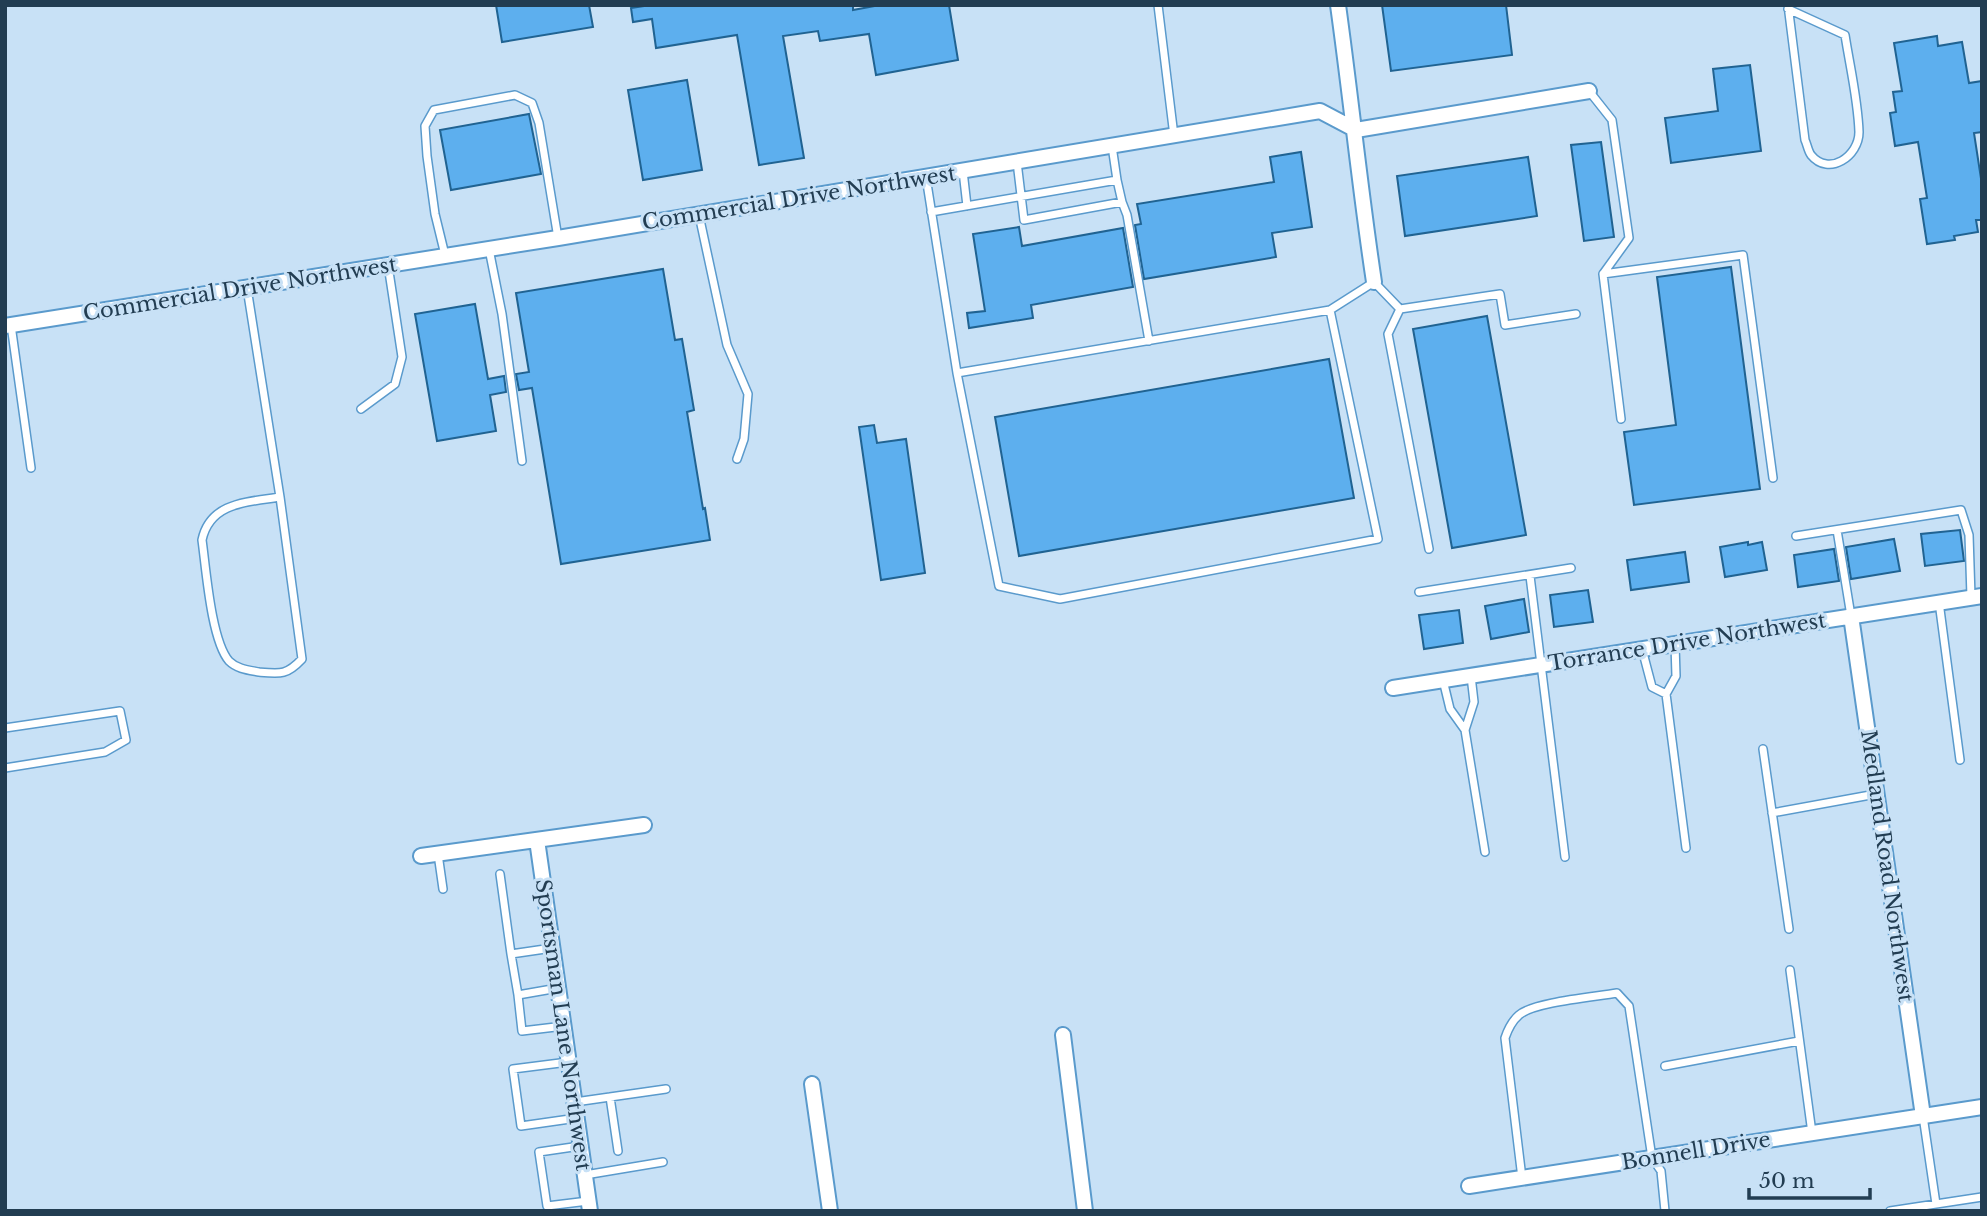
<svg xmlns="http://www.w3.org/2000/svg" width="1987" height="1216" font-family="'Libre Baskerville',serif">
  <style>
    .building { fill: #5dafee; stroke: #206392; stroke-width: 2 }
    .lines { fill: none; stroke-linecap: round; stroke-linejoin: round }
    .service-casing { stroke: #5a9acc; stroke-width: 10 }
    .minor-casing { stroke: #5a9acc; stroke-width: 18 }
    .service { stroke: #fff; stroke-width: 7 }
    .minor { stroke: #fff; stroke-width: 14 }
    .labels { text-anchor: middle; stroke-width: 6; stroke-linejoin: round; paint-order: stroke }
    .street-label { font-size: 21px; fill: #223d52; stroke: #c8e1f6 }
  </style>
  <rect width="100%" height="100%" fill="#c8e1f6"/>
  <!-- building -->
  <path class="building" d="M496 5H589L593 27 502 42Z
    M651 5H853V10L880 5H949L958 60 876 75 869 34 820 41 818 31 783 36 804 158 759 165 737 35 656 48 652 19 633 22 631 8Z
    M1382 5H1506L1512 55 1391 71Z
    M1937 36 1938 46 1962 42 1969 83 1982 81V132L1974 133 1982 185V220H1976L1978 232 1954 236 1955 240 1927 244 1920 199 1927 198 1918 142 1895 146 1890 113 1896 112 1893 92 1902 91 1894 43Z
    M1750 65 1761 151 1671 163 1665 118 1718 111 1713 69Z
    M687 80 702 170 643 180 628 90Z
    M529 114 541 174 451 190 440 130Z
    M1601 142 1614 237 1584 241 1571 145Z
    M1301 152 1312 227 1272 233 1276 257 1144 279 1135 225 1141 224 1137 204 1274 182 1270 157Z
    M1528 157 1537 216 1405 236 1397 176Z
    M1019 227 1022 246 1123 228 1133 287 1031 305 1033 318 969 328 967 313 985 311 973 234Z
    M1731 267 1760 489 1634 505 1624 432 1676 425 1657 277Z
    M663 269 675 340 682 339 694 410 687 412 703 509 705 508 710 540 561 564 532 388 519 390 516 374 529 372 516 293Z
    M475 304 488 379 504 376 506 392 490 395 496 431 437 441 415 314Z
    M1487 316 1526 535 1452 548 1413 329Z
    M1329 359 1354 498 1019 556 995 417Z
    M874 425 877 443 906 439 925 573 881 580 859 427Z
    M1960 530 1964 561 1925 566 1921 534Z
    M1894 539 1900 571 1851 579 1846 547Z
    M1748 542V545L1762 542 1767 570 1725 577 1720 547Z
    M1834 549 1839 581 1798 587 1794 555Z
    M1685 552 1689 582 1631 590 1627 560Z
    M1588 590 1593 622 1554 627 1550 595Z
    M1524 599 1529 632 1491 639 1485 606Z
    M1459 610 1463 643 1424 649 1419 615Z"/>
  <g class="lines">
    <defs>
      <path id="service" d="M1158 5 1174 136
        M1788 5 1805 140C1807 144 1808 151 1811 155 1829 177 1859 156 1859 132 1858 100 1850 67 1845 35L1788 9
        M1589 91 1612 120 1629 238 1603 274 1621 419
        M1112 146 1117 180
        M963 171 967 206
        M926 177 957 373 999 586 1060 599 1378 539 1330 310
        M1122 202 1127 215 1149 341
        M931 212 1117 180 1122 202 1024 220 1017 162
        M699 215 727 345 748 394 744 439 737 459
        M489 249 502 314 522 461
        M445 255 435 214 427 156 425 126 434 110 515 95 532 103 539 123 558 238
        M1603 274 1743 255 1773 478
        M247 288 280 497
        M1400 309 1388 334 1429 549
        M11 325 31 468
        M957 373 1330 310 1374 282 1400 309 1500 294 1505 325 1576 314
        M361 409 395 384 402 357 388 265
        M280 497 302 659C287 675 281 674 259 672 248 670 237 669 229 661 211 640 206 568 202 540 210 502 248 502 280 497Z
        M1837 530 1851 616
        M1796 536 1961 510 1969 535 1971 597
        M1530 576 1565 857
        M1419 592 1571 568
        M1939 602 1960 760
        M1675 644 1676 676 1666 694 1686 848
        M1642 649 1652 687 1666 694
        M1471 676 1474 702 1465 730 1485 852
        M1443 680 1450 709 1465 730
        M5 728 120 711 126 740 105 752 5 768
        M1763 749 1789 929
        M1772 813 1876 794
        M438 854 443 889
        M500 874 511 954 552 948
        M511 954 518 995 558 988
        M1790 970 1812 1133
        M518 995 522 1031 564 1026
        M568 1062 513 1069 521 1126 577 1118
        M1665 1066 1799 1041
        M610 1097 618 1151
        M575 1102 666 1089
        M1923 1116 1936 1204
        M580 1146 539 1152 547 1206 588 1201
        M585 1175 663 1162
        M1522 1178 1505 1038C1508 1029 1512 1021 1519 1015 1534 1002 1595 997 1617 993L1629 1006 1652 1158 1661 1171 1665 1211
        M1890 1211 1982 1197"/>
      <path id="minor" d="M1338 5C1351 98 1360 190 1374 282
        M5 326 558 238 1320 111 1356 130 1589 91
        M1851 616 1923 1116
        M1393 688 1982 596
        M537 840 590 1211
        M421 856 644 825
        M1063 1035 1085 1211
        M812 1084 830 1211
        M1469 1186 1982 1107"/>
    </defs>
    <!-- service casing -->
    <use href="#service" class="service-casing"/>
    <!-- minor casing -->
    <use href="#minor" class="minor-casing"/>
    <!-- service -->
    <use href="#service" class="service"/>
    <!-- minor -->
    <use href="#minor" class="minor"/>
  </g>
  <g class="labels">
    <!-- street labels -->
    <g class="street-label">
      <text transform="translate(799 198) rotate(-9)" y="7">Commercial Drive Northwest</text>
      <text transform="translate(240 289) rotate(-9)" y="7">Commercial Drive Northwest</text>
      <text transform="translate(1687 642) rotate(-9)" y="7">Torrance Drive Northwest</text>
      <text transform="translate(1887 866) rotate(82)" y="7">Medland Road Northwest</text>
      <text transform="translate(563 1025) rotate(82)" y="7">Sportsman Lane Northwest</text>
      <text transform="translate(1696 1151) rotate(-9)" y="7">Bonnell Drive</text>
    </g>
  </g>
  <!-- border -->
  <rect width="1987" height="1216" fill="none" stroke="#223d52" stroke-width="14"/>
  <!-- scale -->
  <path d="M1749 1188v10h121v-10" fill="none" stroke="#223d52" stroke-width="3.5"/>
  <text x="1759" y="1188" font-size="21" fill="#223d52" stroke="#c8e1f6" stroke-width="5" paint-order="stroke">50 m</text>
</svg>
